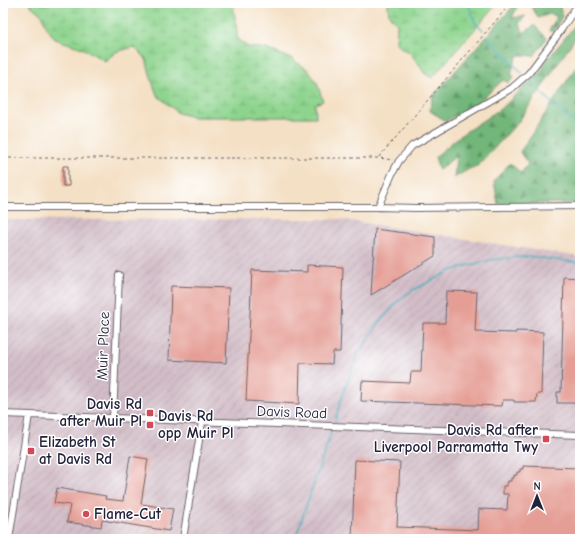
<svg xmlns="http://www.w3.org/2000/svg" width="583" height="542" font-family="'Comic Neue',sans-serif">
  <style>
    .industrial { fill: url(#industrial-furrows) }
    .forest { fill: url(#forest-firs); stroke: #4a6c5a }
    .wetland { fill: url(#wetland-marsh); stroke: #587b64 }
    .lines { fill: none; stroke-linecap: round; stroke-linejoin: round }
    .stream { stroke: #3fafba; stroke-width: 1.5 }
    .building { fill: #e59e95 }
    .minor-casing { stroke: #6c646b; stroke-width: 8 }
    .path { stroke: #6c646b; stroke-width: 1; stroke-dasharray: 3 3; stroke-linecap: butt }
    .minor { stroke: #fff; stroke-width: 6 }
    .poi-dot { fill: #d1495b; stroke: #fff; stroke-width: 1.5 }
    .labels { text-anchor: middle; stroke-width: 3; stroke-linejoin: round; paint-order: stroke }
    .street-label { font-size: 15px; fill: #22223b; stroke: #fff }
    .poi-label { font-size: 15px; font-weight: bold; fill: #22223b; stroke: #fff; text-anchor: start }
  </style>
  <defs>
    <pattern id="industrial-furrows" width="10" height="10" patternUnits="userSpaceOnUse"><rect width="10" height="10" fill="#d2bdc7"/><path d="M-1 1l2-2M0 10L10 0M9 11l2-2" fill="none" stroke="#b4a2ac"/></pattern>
    <pattern id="forest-firs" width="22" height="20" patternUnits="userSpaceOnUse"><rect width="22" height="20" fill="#72b679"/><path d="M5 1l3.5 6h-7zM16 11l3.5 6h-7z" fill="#5d9464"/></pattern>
    <pattern id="wetland-marsh" width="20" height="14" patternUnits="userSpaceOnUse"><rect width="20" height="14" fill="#8ed48e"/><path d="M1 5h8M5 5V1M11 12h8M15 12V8" fill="none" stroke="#7ab67b"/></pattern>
  </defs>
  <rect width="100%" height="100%" fill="#fff"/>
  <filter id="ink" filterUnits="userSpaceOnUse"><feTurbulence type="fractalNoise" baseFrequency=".025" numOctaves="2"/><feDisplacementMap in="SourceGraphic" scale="8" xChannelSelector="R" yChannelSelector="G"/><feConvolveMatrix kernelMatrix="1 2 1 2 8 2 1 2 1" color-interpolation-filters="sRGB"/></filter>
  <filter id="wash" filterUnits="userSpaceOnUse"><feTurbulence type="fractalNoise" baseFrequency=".012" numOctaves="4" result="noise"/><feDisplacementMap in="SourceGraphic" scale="16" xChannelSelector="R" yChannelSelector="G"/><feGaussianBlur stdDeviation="0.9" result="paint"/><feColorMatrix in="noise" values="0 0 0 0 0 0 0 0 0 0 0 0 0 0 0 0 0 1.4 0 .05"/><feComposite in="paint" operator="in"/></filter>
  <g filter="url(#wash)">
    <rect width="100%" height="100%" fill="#f4e0c5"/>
    <!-- industrial -->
    <path class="industrial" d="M339 219 580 257V539H3V220Z"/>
    <!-- forest -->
    <path class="forest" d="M516 3H519L512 18 526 16 519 23 524 33 534 25 547 38 534 56 518 55 511 73 514 77 509 83 503 80 478 103 446 121 430 111 433 96Z
      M528 3H559L562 16 554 32 549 31 557 16 550 14 538 18 531 5Z
      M580 17V31L519 121 479 165 469 169 454 178 456 156 439 170 435 157 461 135 503 107 535 76 540 73 547 60 573 28Z
      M580 61V203L498 204 494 181 510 163 521 173 528 164 520 152Z"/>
    <!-- wetland -->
    <path class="wetland" d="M28 3H233L238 40 248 47 267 49 292 59 308 70 317 83 323 101 315 104 316 117H193L178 113 157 95 152 81 146 59 134 47 116 52 105 61 82 48 55 39 47 28 42 15Z
      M388 3H498L432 78 424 73 419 64 409 52 400 47 396 43 397 23C389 16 388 14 388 3Z"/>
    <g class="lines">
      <!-- stream -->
      <path class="stream" d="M468 3 475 22 483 30
        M488 37 522 73
        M528 79 567 118 580 124
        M334 424 343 394 358 354 379 323 399 300 413 290 450 271 470 265 491 260 515 257H534L580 263
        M295 539 333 427"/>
    </g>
    <g id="blocks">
      <!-- building -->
      <path class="building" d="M63 166H68V181H69V186H63Z
        M375 229 435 237V256L371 295Z
        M307 265 343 267 340 352H333L332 364 300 363 299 404 246 401 252 270 307 272Z
        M564 277 580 278V403H557V392H561Z
        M171 286 229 288 226 363 169 360Z
        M446 291 477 292 475 332 516 333V331L543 332 541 394H537L536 402H514V400H503L502 406 361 401 362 381 410 383 411 372H421L423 323H445Z
        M130 456 148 459 141 504 173 509 169 531 102 520 101 527 67 522 70 505 54 503 57 488 106 496 105 499 123 501Z
        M355 460 400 462 397 527 478 530 479 509 507 510 508 494H503V486H507V483H508V481H511V478H514V475H517V472H520V469H523V466L578 468 580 469V539H352Z"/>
    </g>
  </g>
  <g filter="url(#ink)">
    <use href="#blocks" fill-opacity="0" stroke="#6c646b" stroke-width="1"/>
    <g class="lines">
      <defs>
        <path id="minor" d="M3 207H378L416 208 580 206
          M378 207 392 174 399 161 412 146 512 88 529 73 556 37 579 3
          M3 414 580 435
          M113 418 119 275
          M9 539 29 415
          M183 539 202 422"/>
      </defs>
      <!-- minor casing -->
      <use href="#minor" class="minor-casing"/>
      <!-- path -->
      <path class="path" d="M379 157 511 3
        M3 158H379L393 160"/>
      <!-- minor -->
      <use href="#minor" class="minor"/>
    </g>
  </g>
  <!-- markers -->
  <g class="poi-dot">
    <rect x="146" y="409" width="8" height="8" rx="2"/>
    <rect x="146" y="421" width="8" height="8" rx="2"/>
    <rect x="542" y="435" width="8" height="8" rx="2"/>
    <rect x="27" y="447" width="8" height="8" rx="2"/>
    <circle cx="86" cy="514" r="4"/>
  </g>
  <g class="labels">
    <!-- street labels -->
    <g class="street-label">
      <text transform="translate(103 346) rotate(-88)" y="5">Muir Place</text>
      <text transform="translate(292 412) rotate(2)" y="5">Davis Road</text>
    </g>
    <!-- poi labels -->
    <g class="poi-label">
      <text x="142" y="409" text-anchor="end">Davis Rd<tspan x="142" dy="17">after Muir Pl</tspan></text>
      <text x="158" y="421">Davis Rd<tspan x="158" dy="17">opp Muir Pl</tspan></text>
      <text x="538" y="435" text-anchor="end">Davis Rd after<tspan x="538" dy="17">Liverpool Parramatta Twy</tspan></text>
      <text x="39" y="447">Elizabeth St<tspan x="39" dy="17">at Davis Rd</tspan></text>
      <text x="94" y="519">Flame-Cut</text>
    </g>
  </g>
  <!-- margin -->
  <rect width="583" height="542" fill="none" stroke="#fff" stroke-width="16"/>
  <!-- north arrow -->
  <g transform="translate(537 496)" stroke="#ffffff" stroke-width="3" paint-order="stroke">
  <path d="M0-3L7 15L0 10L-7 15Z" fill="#22223b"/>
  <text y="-6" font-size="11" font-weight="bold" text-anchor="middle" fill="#22223b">N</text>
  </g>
</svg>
